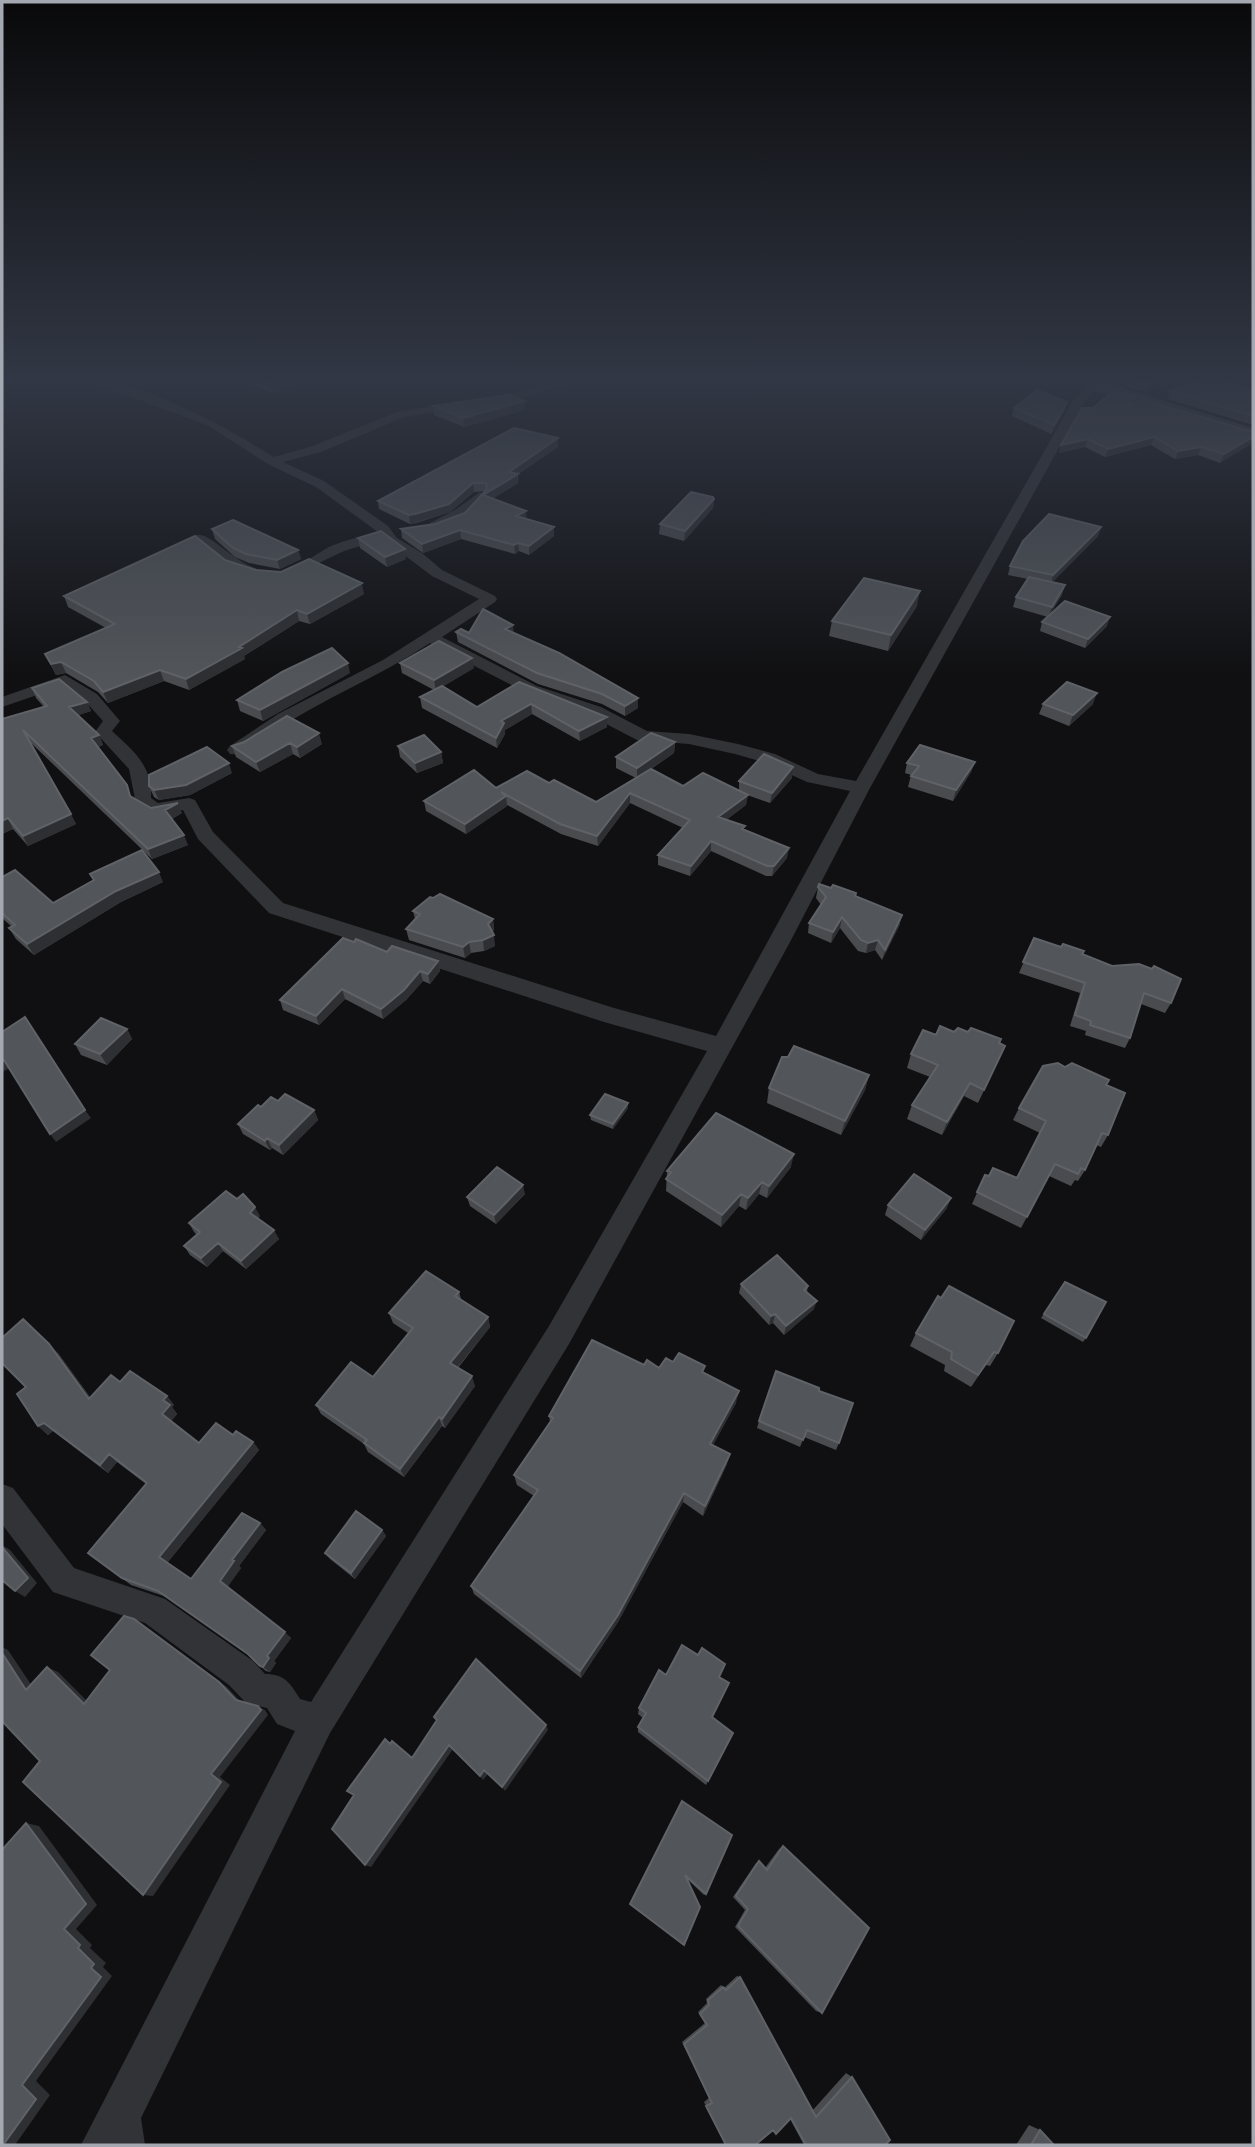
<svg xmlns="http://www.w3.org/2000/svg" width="1255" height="2147" font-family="'Exo 2',sans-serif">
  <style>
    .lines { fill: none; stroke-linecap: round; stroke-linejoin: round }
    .street { fill: #323336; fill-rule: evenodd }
    .secondary { fill: #404246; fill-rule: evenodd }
    .wall { fill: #494b4e }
    .shaded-wall { fill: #2e2f32 }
    .building { fill: #525559; stroke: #5f6267; stroke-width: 2 }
  </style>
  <rect width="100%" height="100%" fill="#101012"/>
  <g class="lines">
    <!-- street -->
    <path class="street" d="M79 378C138 378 224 426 274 457L313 446 397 412 521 392 566 378H582L523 398 404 417 321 452 283 462 324 481 388 526 397 538 422 553 442 570 495 596 497 599 495 602 442 637 537 686 601 707 647 731 689 734 738 744 775 754 818 774 856 781 1074 399 1090 384 1099 386 1085 401 870 788 789 944 569 1344 330 1733 141 2118 145 2145H81L295 1731 277 1724 267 1708 246 1703 229 1685 145 1623 53 1592 2 1524V1484L13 1488 74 1568 165 1599 253 1661 265 1674C285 1674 290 1683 300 1699L311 1702 549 1326 707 1051 604 1022 269 913 198 839 183 810 155 815 136 804 129 769 95 732 103 721 85 701 64 686 2 707V697L65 675 97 694 120 721 112 731C134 751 153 767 151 798L158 803 189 798 195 800 213 832 283 903 614 1008 716 1036 850 791 807 782 763 762 735 754 689 744 637 740 589 715 525 692 430 643C379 677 322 699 271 733 259 740 245 757 230 754L227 750 230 746 278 714 383 660 479 599 432 576 383 539 344 551 283 580 260 578 230 569 196 541V535C214 532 240 574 277 572 294 571 316 554 331 546 346 540 363 536 378 532L316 487 268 464 207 425Z
      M1198 378H1214L1253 390V397Z
      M480 492 486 496C475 511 450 532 430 529V523L455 510Z"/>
    <!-- secondary -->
    <path class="secondary" d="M1072 378H1091L1253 428V438L1088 389Z"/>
  </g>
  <!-- wall -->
  <path class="wall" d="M242 378H311L273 393 243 382Z
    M327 378H359L344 383Z
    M1110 378H1159L1145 392 1125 386 1126 384Z
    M1170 391H1253V425L1167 399Z
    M1135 397 1133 403 1253 432 1220 463 1198 455 1175 459 1151 445 1105 457 1085 447 1059 453 1061 445 1093 408Z
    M525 401V410L464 427 434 415 433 406Z
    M1067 402 1065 410 1051 434 1012 416 1014 408Z
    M558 447 518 474V483L492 499 527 519 554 527V536L529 555 519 551 515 554 461 539 423 553 402 538 401 529 435 524 465 513 486 491 474 492 450 512 416 523 410 524 379 509 378 501Z
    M714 499 713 508 684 541 659 534 660 524Z
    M1101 527 1098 536 1052 582 1062 595 1048 617 1107 626 1085 648 1040 631 1042 622 1048 617 1013 607 1016 597 1028 579 1008 575 1010 566Z
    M212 529 298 550 301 559 280 569 249 563 235 557 215 539Z
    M358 538 406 559 387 567 360 548Z
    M225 560 256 570 364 594 310 624 299 621 244 656 245 659 189 690 164 681 108 703 98 692 66 673 56 675 45 654 106 628 68 607 64 596Z
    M917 606 888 651 829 636 832 621Z
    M513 625V632L638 708 625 716 602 704 538 684 458 642 456 632 469 633Z
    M400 663 474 668 443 686 477 707 519 682 607 717V727L580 741 532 714 505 730V734L497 748 422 708 420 697 434 690 402 673Z
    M350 673 263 721 240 711 237 700Z
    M32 688 87 702 91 711 78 715 99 735 103 745 98 747 132 797 151 808 182 813 172 819 188 845 152 859 30 742 76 824 28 846 13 829 2 834V719L44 707 36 698Z
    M1043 704H1093L1069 726 1039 714Z
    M244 742 322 744 300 758 293 754 260 772 236 757 232 746Z
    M675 742 674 753 651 769 683 786 739 791V781L792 778 770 803 747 795 746 805 726 820 787 858 772 876H766L711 851 690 876 658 865V855L683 828 630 803 598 846 561 834 507 805V806L466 834 426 811 424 801 496 788 549 783 596 802 636 778 616 768V757Z
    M398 746 441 752 443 763 417 773 400 757Z
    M975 762 971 772 953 801 908 787 911 775 905 773 907 763Z
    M232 773 190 795 159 800 154 797 149 786Z
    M90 874 163 882 121 902 34 955 16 939 9 928 12 927 2 918V877L53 903 94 880Z
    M818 887 856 897 902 915 899 926 882 960 875 950 866 953 858 951 840 928 831 943 808 933 809 923 821 905 816 898Z
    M413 911 493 919 494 930 492 932 495 946 484 951 471 953 465 958 409 940 406 929 415 919Z
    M1034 938 1082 954 1171 1003 1165 1013 1141 1004 1130 1038 1125 1048 1085 1035 1086 1031 1070 1026 1080 993 1019 973Z
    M387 952 438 961 440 971 430 984 423 981 406 1000 383 1019 345 999 319 1025 283 1010 280 1000Z
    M127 1029 132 1039 107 1065 81 1055 75 1044Z
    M954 1032H968L1001 1039 999 1043V1059L978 1103 964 1096 942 1135 907 1119 912 1105 930 1077 907 1068 911 1054 936 1035Z
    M1065 1067 1106 1085 1108 1135 1101 1147 1096 1145 1085 1170 1078 1181 1075 1180 1071 1186 1049 1176 1021 1228 972 1204 985 1175 1017 1178 1040 1133 1013 1120 1019 1108Z
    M869 1075 865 1090 841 1135 767 1103 769 1088Z
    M278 1101 314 1110 318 1120 283 1155 272 1148 270 1150 243 1134 238 1124 261 1107Z
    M628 1108 613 1129 591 1120 590 1115Z
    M791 1167 767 1198 759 1194 746 1210 739 1206 721 1227 666 1191 667 1171Z
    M525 1194 496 1224 470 1206 467 1197Z
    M888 1205 947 1208 921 1240 885 1215Z
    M260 1216 258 1218 279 1239 246 1269 223 1251 207 1267 190 1255 184 1246 197 1235 194 1232 189 1223Z
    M1065 1282 1086 1338 1083 1342 1041 1318Z
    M741 1284 808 1286 807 1292 814 1309 784 1335 773 1323 769 1325 739 1293Z
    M459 1292 461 1299 488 1317 490 1327 458 1368 475 1386 445 1428 442 1426 404 1477 368 1452 364 1444 321 1414 316 1405 373 1377 408 1333 393 1323 389 1313Z
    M916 1333 998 1353 990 1366 986 1365 971 1387 944 1371 945 1365 910 1346Z
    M58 1353 90 1397 120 1382 167 1396 174 1405 172 1407 177 1414 171 1421 199 1443 233 1435 253 1442 259 1450 167 1563 191 1579 260 1523 266 1530 239 1566 241 1568 227 1587 291 1638 274 1661 276 1663 270 1672 266 1671 260 1666 249 1655 167 1597 131 1585 88 1553 146 1484 117 1462 108 1473 53 1431 48 1435 38 1426 26 1387Z
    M673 1362 704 1373 736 1403 713 1445 727 1464 703 1516 683 1502 618 1622 581 1678 474 1594 471 1586 534 1496 517 1485 514 1475 550 1422 549 1416 644 1365 659 1368Z
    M819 1391 839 1443 836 1450 804 1437 800 1447 757 1428 759 1421Z
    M382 1530 386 1536 355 1579 330 1559 325 1553Z
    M722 1671 719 1677 726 1690 712 1718 733 1733 706 1785 638 1732V1727L643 1718 638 1714 639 1708 666 1675Z
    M682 1801 706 1894 704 1895 687 1879 684 1945 630 1905Z
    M783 1846 822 2013 816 2011 735 1927 745 1910 733 1897 756 1863 759 1861 765 1868 779 1849Z
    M737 1976 740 1977 812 2111 846 2073 852 2077 885 2145H804L790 2119 772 2130 726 2145 704 2102 709 2098 682 2042 705 2023 698 2012 707 2003 706 1999 721 1985 724 1988Z
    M1029 2125 1040 2130 1054 2145H1016Z"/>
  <!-- shaded-wall -->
  <path class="shaded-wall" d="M287 378H311L273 393 271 384Z
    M343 378H359L344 383Z
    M1155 378H1159L1145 392 1148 385Z
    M525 401V410L464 427 463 418Z
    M1067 402 1065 410 1051 434 1054 425Z
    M1154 437 1151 445 1105 457 1108 449Z
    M1253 437V443L1220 463 1224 454Z
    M558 438V447L517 474 518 483 484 504 483 495 509 472Z
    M1088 439 1085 447 1059 453 1061 445Z
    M1201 447 1198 455 1175 459 1178 451Z
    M473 483 474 492 450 512 410 524 409 515Z
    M714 499 713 508 684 541 685 531Z
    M526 511 527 520 516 516Z
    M554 527V536L529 555V546Z
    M1101 527 1098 536 1051 584 1053 575Z
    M460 530 461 539 423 553 422 544Z
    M518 543 519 551 515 554 514 545Z
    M405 549 406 559 387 567 385 557Z
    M298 550 301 559 280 569 277 560Z
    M362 583 364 594 310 624 307 614Z
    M1065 585 1062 595 1048 617 1052 607Z
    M920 591 917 606 888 651 891 635Z
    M297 610 299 621 244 656 245 659 189 690 186 679Z
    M1110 617 1107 626 1085 648 1088 639Z
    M513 625 514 635 505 629Z
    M472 658 474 668 436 691 434 680Z
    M61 662 66 673 56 675 51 664Z
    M348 663 350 673 263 721 260 710Z
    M160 670 164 681 108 703 103 692Z
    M1097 693 1093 704 1069 726 1073 715Z
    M638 698V708L625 716V706Z
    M87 702 91 711 74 717 69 707Z
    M531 704 532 714 505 730V734L497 748 496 738 501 721Z
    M607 717V727L580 741 579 731Z
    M319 733 322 744 300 758 297 747Z
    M99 735 103 745 95 748 91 738Z
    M675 742 674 753 637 778V768Z
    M290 743 293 754 260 772 256 762Z
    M441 752 443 763 417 773 415 763Z
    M975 762 971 772 953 801 956 790Z
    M229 763 232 773 190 795 159 800 154 790Z
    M793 767 792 778 770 803 772 793Z
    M630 793V803L598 846 597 836Z
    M748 795 746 805 717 827 718 817Z
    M506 796 507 806 466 834 465 824Z
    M178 803 182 813 170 820 165 810Z
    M71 814 76 824 28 846 23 836Z
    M8 818 13 829 2 834V821Z
    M184 835 188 845 152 859 148 849Z
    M711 841V851L690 876 691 866Z
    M789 848 787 858 772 876 774 866Z
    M159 872 163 882 121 902 34 955 27 944 116 891Z
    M902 915 899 926 882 960 885 950Z
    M842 917 840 928 831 943 833 932Z
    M493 919 494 930 489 935 488 924Z
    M494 935 495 946 484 951 483 940Z
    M878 940 875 950 866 953 868 943Z
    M469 942 471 953 465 958 463 947Z
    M438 961 440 971 430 984 428 974Z
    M420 971 423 981 406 1000 383 1019 381 1009Z
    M342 989 345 999 319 1025 316 1016Z
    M127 1029 132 1039 107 1065 100 1054Z
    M4 1060 10 1068 2 1072V1061Z
    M869 1075 865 1090 841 1135 845 1121Z
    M970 1083 964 1096 942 1135 947 1122Z
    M628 1103V1108L613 1129V1124Z
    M85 1110 91 1118 56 1142 50 1134Z
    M314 1110 318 1120 283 1155 279 1145Z
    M267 1138 272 1148 270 1150 265 1141Z
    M794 1154 791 1167 767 1198 769 1186Z
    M762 1182 759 1194 746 1210 748 1198Z
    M523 1185 525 1194 496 1224 494 1215Z
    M741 1194 739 1206 721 1227 722 1215Z
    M951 1198 947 1208 921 1240 925 1230Z
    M255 1207 260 1216 255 1222 250 1213Z
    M274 1230 279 1239 246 1269 241 1261Z
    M218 1243 223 1251 207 1267 201 1258Z
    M817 1301 814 1309 784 1335 786 1326Z
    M775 1314 773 1323 769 1325 771 1316Z
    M488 1317 490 1327 453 1373 450 1363Z
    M49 1344 58 1353 97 1407 89 1399Z
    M472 1376 475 1386 445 1428 442 1419Z
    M739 1391 736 1403 708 1454 710 1444Z
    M167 1396 174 1405 172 1407 177 1414 170 1423 162 1414 163 1400Z
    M439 1417 442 1426 404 1477 400 1469Z
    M44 1423 53 1431 48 1435 38 1426Z
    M253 1442 259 1450 167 1563 159 1557Z
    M109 1454 117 1462 108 1473 100 1465Z
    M730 1454 727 1464 703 1516 705 1506Z
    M684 1493 683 1502 618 1622 581 1678 580 1671Z
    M260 1523 266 1530 239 1566 241 1568 227 1588 220 1581 232 1560Z
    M382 1530 386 1536 355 1579 351 1573Z
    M2 1545 10 1550 37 1583 25 1597 15 1591Z
    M134 1619 227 1687 244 1705 236 1700Z
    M285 1632 291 1638 274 1661 276 1663 270 1672 263 1667 267 1656Z
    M2 1647 8 1650 38 1695 26 1690 2 1653Z
    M47 1667 58 1672 95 1709 84 1704Z
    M258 1706 265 1710 268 1715 220 1777 230 1785 153 1896 143 1895 211 1774Z
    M546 1725 548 1730 505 1791 502 1787Z
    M449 1745 453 1749 371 1867 365 1865Z
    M484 1770 488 1774 483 1780 480 1776Z
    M26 1823 39 1826 97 1905 76 1929 92 1945 90 1948 106 1963 103 1967 112 1976 36 2081 50 2095 15 2145H3L22 2085 91 1968 64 1929Z"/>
  <!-- building -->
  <path class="building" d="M254 378H287L271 384Z
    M1129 378H1155L1148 385 1128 379Z
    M1207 378H1215L1253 391V416L1170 391Z
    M1037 390 1067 402 1054 425 1014 408Z
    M1113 391 1135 397 1126 406 1144 400 1253 432V437L1224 454 1201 447 1178 451 1154 437 1108 449 1088 439 1061 445 1082 408H1093Z
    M509 395 525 401 463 418 433 406Z
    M514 428 558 438 509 472 518 474 483 495 526 511 516 516 554 527 529 546 518 543 514 545 460 530 422 544 401 529 435 524 465 513 487 489 486 483H473L449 504 415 514 409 515 378 501Z
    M691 492 713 497 714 499 685 531 660 524Z
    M1049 514 1101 527 1053 575 1010 566 1023 541Z
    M233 520 298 550 277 560 246 554 233 548 212 529Z
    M381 531 405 549 385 557 358 538Z
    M195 536 225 560 256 570 281 572 309 559 362 583 307 614 297 610 239 647 242 648 186 679 160 670 103 692 94 681 61 662 51 664 45 654 115 624 64 596Z
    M1029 577 1065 585 1052 607 1016 597Z
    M864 578 920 591 891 635 832 621Z
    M1065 601 1110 617 1088 639 1042 622Z
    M483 609 513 625 505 629 559 653 638 698 625 706 602 694 537 673 456 632 461 629 469 633Z
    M439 641 472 658 434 680 400 663Z
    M332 648 348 663 260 710 237 700 282 672Z
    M59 679 87 702 69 707 99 735 91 738 127 785 130 796 151 808 178 803 165 810 184 835 148 849 23 730 71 814 23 836 8 818 2 821V719L47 706 32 688Z
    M519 682 607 717 579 731 531 704 501 721 504 723 496 738 420 697 442 686 477 707Z
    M1067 682 1097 693 1073 715 1043 704Z
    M287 716 319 733 297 747 290 743 256 762 232 746 244 742Z
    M651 733 675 742 637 768 616 757Z
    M424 735 441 752 415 763 398 746Z
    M920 745 975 762 956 790 911 776 919 766 907 763Z
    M207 747 229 763 186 785 154 790 149 786V775Z
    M764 754 793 767 772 793 739 781Z
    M651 769 683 786 703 773 748 795 718 817 745 826 742 829 789 848 774 866H767L711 841 691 866 658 855 690 820 630 793 597 836 560 824 501 792 506 796 465 824 424 801 474 770 496 788 527 771 549 783 554 780 596 802Z
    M142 850 159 872 116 891 27 944 9 928 15 925 2 913V877L15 870 53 903 94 880 90 874Z
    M819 884 831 888 833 885 856 893 855 896 902 915 885 950 878 940 868 943 861 940 842 917 833 932 809 923 826 897 818 887Z
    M440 894 493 919 488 924 494 935 483 940 469 942 463 947 406 929 420 914 413 911 430 897 433 898Z
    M343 938 354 942 356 939 387 952 392 946 438 961 428 974 420 971 404 990 381 1009 342 989 316 1016 280 1000Z
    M1034 938 1061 947 1063 944 1084 951 1082 954 1112 966 1139 964 1152 969 1154 966 1181 979 1171 1003 1144 993 1130 1038 1090 1025 1091 1021 1075 1015 1085 983 1023 962Z
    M25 1017 85 1110 50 1134 4 1060 2 1061V1032Z
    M101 1018 127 1029 100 1054 75 1044Z
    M940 1026 954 1032 958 1028 968 1032 971 1028 1001 1039 999 1043 1005 1046 984 1090 970 1083 947 1122 912 1105 938 1065 911 1054 923 1030 936 1035Z
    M794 1046 869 1075 845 1121 769 1088 782 1057H788Z
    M1058 1063 1065 1067 1072 1063 1109 1080 1106 1085 1125 1093 1108 1135 1102 1133 1085 1170 1081 1168 1078 1174 1055 1164 1027 1217 977 1192 985 1175 989 1176 993 1168 1017 1178 1046 1121 1019 1108 1043 1066Z
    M285 1094 314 1110 279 1145 267 1138 265 1141 238 1124 258 1105 261 1107 271 1097 278 1101Z
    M605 1094 628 1103 613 1124 590 1115Z
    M716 1113 794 1154 769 1186 762 1182 748 1198 741 1194 722 1215 666 1179 671 1172 667 1171Z
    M497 1167 523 1185 494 1215 467 1197Z
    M914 1174 951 1198 925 1230 888 1205Z
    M226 1191 237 1199 243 1194 255 1207 250 1213 274 1230 241 1261 218 1243 201 1258 184 1246 200 1232 189 1223Z
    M777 1255 808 1286 804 1290 817 1301 786 1326 775 1314 771 1316 741 1284Z
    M426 1271 459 1292 455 1296 488 1317 450 1363 472 1376 442 1419 439 1417 400 1469 364 1443 367 1440 316 1405 351 1362 373 1377 413 1328 389 1313Z
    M1065 1282 1106 1302 1086 1338 1044 1314Z
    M949 1286 1014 1321 998 1353 994 1352 978 1375 951 1359 952 1352 916 1333 938 1296 941 1298Z
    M23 1319 49 1344 89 1399 111 1375 120 1382 130 1371 167 1396 163 1400 170 1405 162 1414 199 1443 216 1423 233 1435 236 1431 253 1442 159 1557 191 1579 242 1513 260 1523 232 1560 234 1561 220 1581 285 1632 267 1656 269 1658 263 1667 260 1666 248 1654 158 1591 122 1578 88 1553 147 1483 109 1454 100 1465 44 1423 38 1426 17 1394 26 1387 2 1363V1338Z
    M592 1340 644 1365 647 1360 659 1368 666 1358 673 1362 679 1353 705 1366 702 1372 739 1391 710 1444 730 1454 705 1506 684 1493 618 1615 580 1671 471 1586 538 1490 514 1475 553 1418 549 1416Z
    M776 1371 819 1388V1391L853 1403 839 1443 807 1430 803 1440 759 1421Z
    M356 1511 382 1530 351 1573 325 1553Z
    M2 1547 28 1578 15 1591 2 1580Z
    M124 1616 134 1619 219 1682 236 1700 258 1706 261 1710 211 1774 221 1782 143 1895 23 1782 40 1761 2 1721V1653L26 1690 47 1667 84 1704 110 1670 91 1655Z
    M682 1645 698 1655 702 1648 725 1664 719 1677 729 1683 712 1717 733 1733 708 1781 638 1727 646 1713 639 1708 659 1670 666 1675Z
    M476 1659 546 1725 502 1787 484 1770 480 1776 449 1745 365 1865 332 1829 354 1795 347 1791 385 1739 390 1744 392 1741 412 1758 437 1720 434 1717Z
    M682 1801 732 1835 706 1894 685 1875 700 1907 684 1945 630 1904Z
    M26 1823 86 1904 64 1929 80 1945 78 1948 94 1964 91 1968 101 1977 22 2085 36 2099 3 2145H2V1850Z
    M783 1846 869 1928 822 2013 738 1926 748 1909 736 1896 759 1861 767 1870Z
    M740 1977 816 2117 852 2077 890 2140 885 2145H806L791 2118 776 2134 773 2130 755 2145H726L706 2106 712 2103 684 2044 707 2025 700 2014 709 2005 708 2000 723 1987 726 1990Z
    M1040 2130 1054 2145H1031Z"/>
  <!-- sky -->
  <linearGradient id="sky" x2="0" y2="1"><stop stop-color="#09090a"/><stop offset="0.56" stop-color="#313744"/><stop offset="1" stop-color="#313744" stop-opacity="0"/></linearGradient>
  <rect width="1255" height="678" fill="url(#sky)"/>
  <!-- border -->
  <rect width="1255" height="2147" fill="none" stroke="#a3a8b1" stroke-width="7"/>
</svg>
